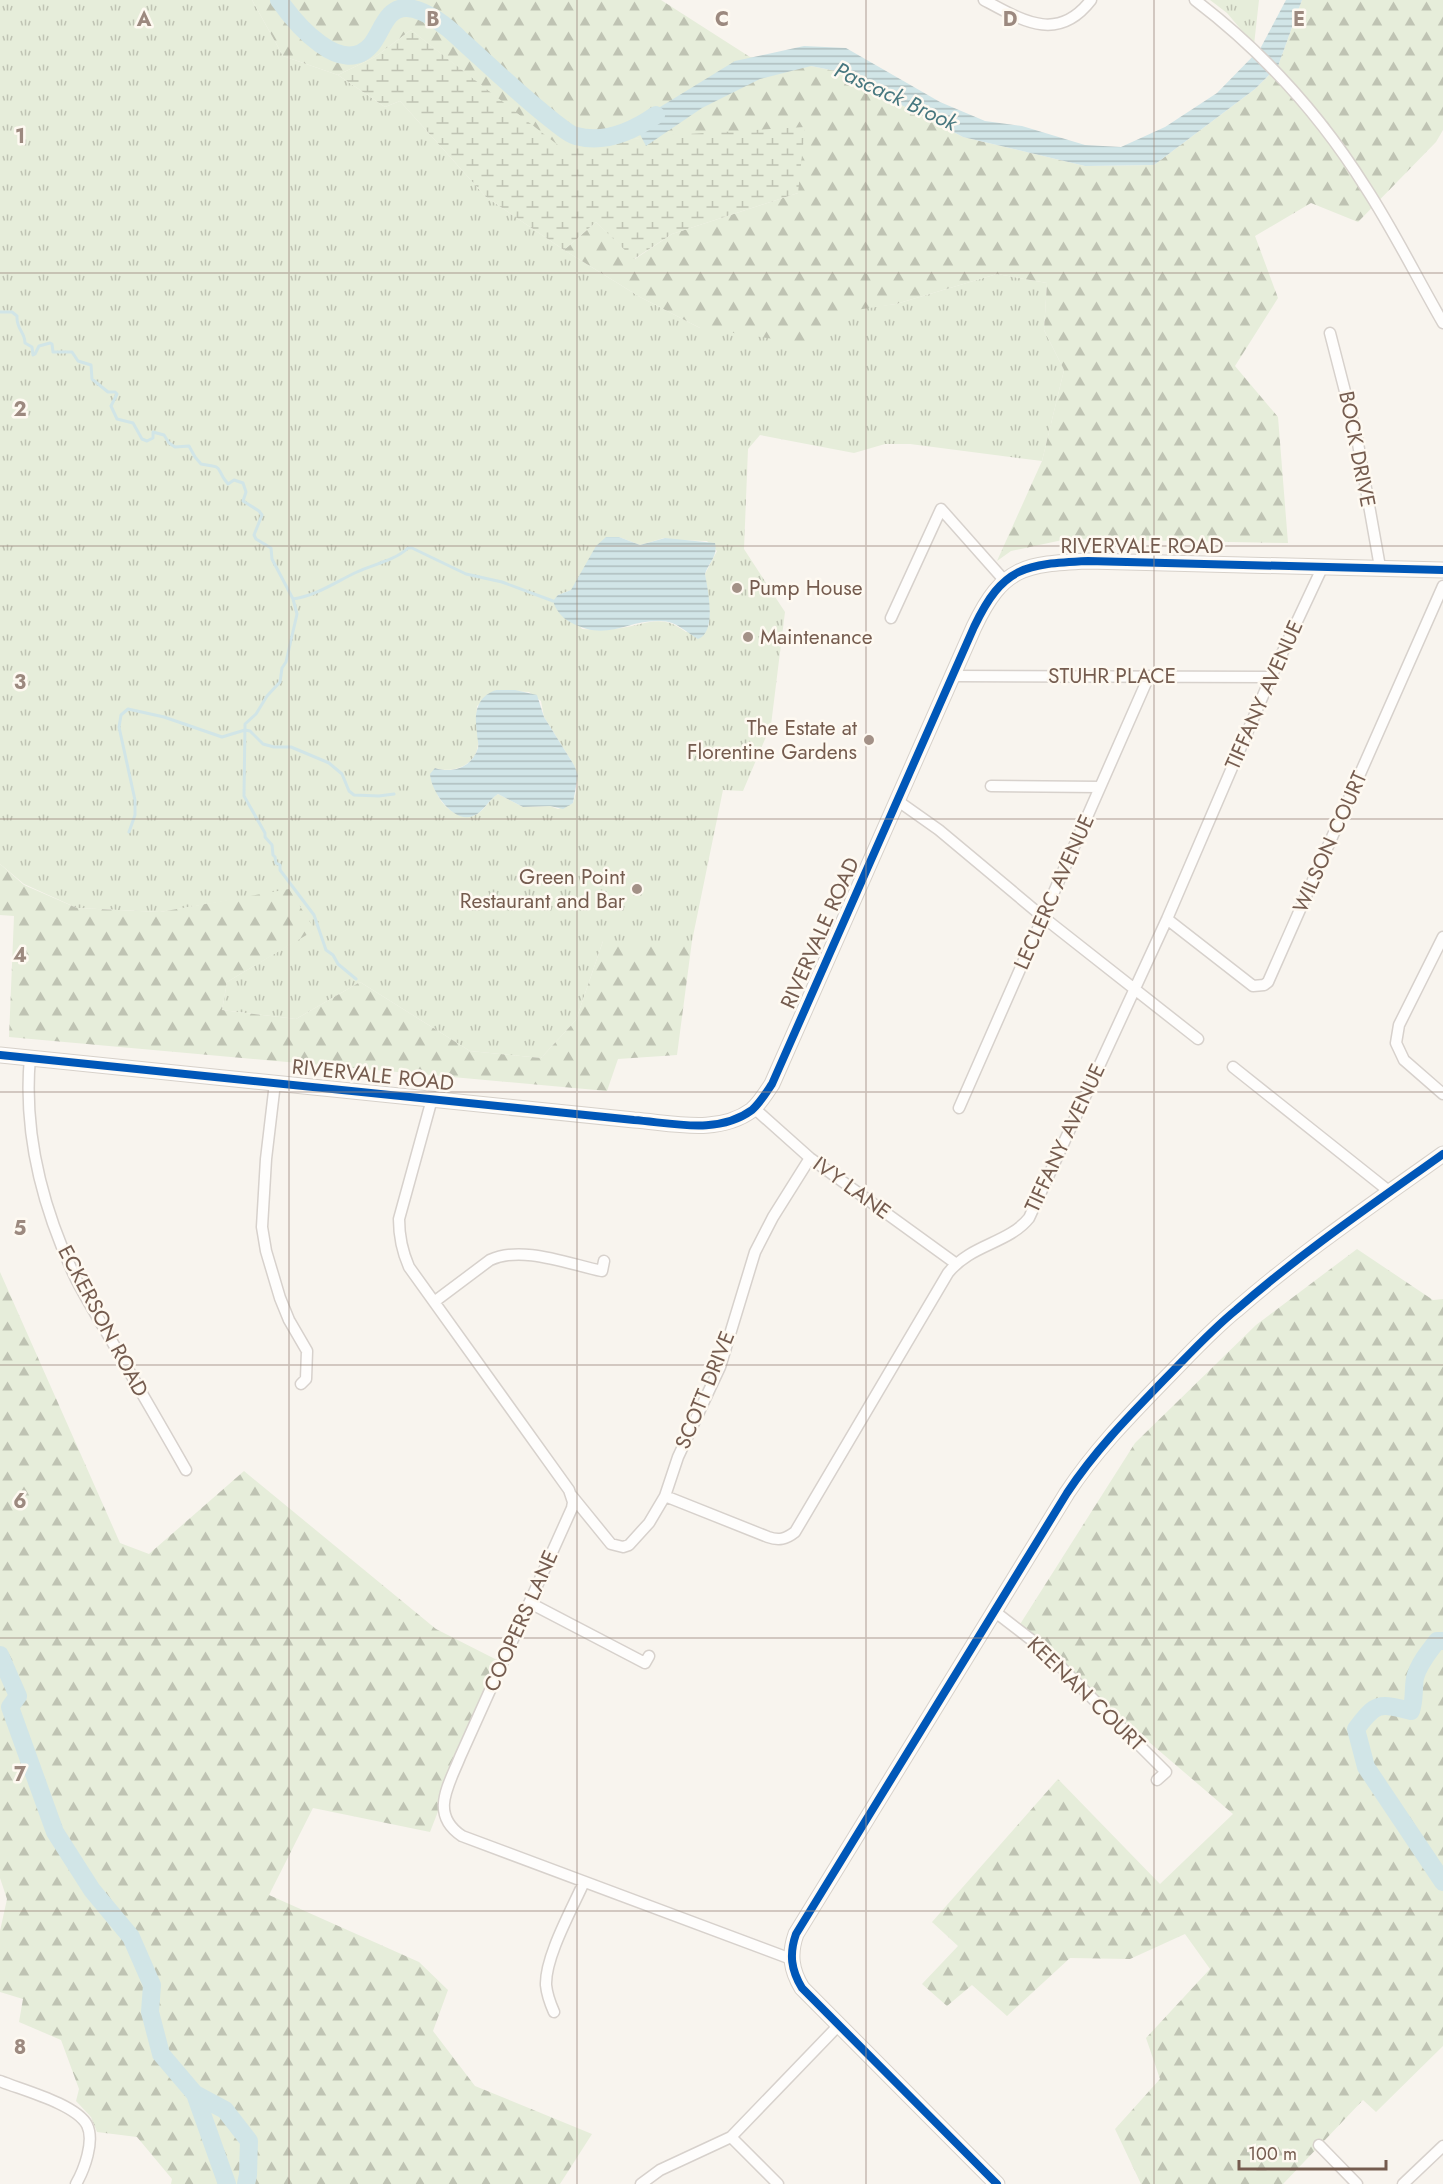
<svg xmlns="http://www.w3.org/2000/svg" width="1443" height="2184" font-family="Jost,sans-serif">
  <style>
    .grass { fill: url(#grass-tufts); fill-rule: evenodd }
    .forest { fill: url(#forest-firs) }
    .wetland { fill: url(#wetland-marsh) }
    .water { fill: url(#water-rules) }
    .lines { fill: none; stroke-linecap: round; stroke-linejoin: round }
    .stream { stroke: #d1e5e7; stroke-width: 3 }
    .river { stroke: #d1e5e7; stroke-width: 18 }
    .street-casing { stroke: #d7d1cc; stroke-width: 13 }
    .secondary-casing { stroke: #d7d1ca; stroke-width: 17 }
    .street { stroke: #fefdfc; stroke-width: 10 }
    .secondary { stroke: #fefdfc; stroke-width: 15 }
    .cycleway-casing { stroke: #fef9f1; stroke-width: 11 }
    .cycleway { stroke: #0057b8; stroke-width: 8 }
    .grid { fill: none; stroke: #9c897f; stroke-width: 1.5; stroke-opacity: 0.55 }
    .poi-dot { fill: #a39187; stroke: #fef9f1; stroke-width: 2 }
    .labels { text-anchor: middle; stroke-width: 5; stroke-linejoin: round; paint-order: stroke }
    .street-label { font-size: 21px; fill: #755c4f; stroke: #fef9f1 }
    .poi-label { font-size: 21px; fill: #755c4f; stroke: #fef9f1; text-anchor: start }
    .water-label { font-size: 22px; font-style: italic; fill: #47777f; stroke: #fef9f1 }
    .grid-label { font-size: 20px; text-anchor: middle; font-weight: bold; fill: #9c897f; stroke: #fef9f1; stroke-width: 5; stroke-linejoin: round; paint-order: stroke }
  </style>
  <defs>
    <pattern id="grass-tufts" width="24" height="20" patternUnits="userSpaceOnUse" patternTransform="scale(1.5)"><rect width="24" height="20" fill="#e6edda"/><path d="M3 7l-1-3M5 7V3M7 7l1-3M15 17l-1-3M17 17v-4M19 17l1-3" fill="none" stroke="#bfc3b3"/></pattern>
    <pattern id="forest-firs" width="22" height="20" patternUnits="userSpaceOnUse" patternTransform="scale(1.5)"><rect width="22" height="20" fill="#e6edda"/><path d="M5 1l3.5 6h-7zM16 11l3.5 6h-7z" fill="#bfc3b3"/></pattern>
    <pattern id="wetland-marsh" width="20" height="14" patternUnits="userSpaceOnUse" patternTransform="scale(1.5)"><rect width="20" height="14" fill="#e6edda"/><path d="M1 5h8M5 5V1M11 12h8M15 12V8" fill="none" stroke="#bfc3b3"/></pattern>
    <pattern id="water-rules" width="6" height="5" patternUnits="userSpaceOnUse" patternTransform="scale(1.5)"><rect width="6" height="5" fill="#d1e5e7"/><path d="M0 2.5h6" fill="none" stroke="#aebdbe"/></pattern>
  </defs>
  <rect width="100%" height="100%" fill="#f8f4ee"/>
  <!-- grass -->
  <path class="grass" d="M0 0H252L283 56 338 75 385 107 400 101 486 197 564 250 640 297 700 328 896 304 997 274 1047 283 1044 330 1064 370 1042 461 910 444H885L854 453 760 435 748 449 744 549 785 612 771 725 743 791 723 790 692 941H603L576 1020 541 1058 470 1051 360 982 296 1019 222 1010 227 982 314 930 289 890 160 912 77 908 24 884 0 864ZM619 537 640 545 664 538 677 540 707 541 717 551 705 574 709 626 686 632C661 613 648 624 621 628 608 630 596 630 582 629L558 595 571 590ZM496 690 529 692 541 701 544 717 574 765 578 785 573 803 558 809 550 806 523 807 498 794C489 799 486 809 477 814 464 822 445 810 438 796 435 788 436 777 435 768 453 774 477 765 478 744 479 731 476 720 477 706Z
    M1210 0H1259L1254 45 1227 13Z"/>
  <!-- forest -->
  <path class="forest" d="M252 0H661L750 57 811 66 836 71 963 137 1085 166 1154 165 1255 89 1278 66 1302 0H1443V130L1436 142 1358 222 1311 203 1255 236 1278 298 1235 366 1278 417 1288 543 1067 539 1011 551 997 561 1042 461 1064 370 1044 330 1047 283 997 274 896 304 836 313 815 345 700 328 640 297 564 250 596 222 635 259 672 234 798 193 654 136 563 150 411 30 375 57 338 75 283 56Z
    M0 864 24 885 77 908 160 912 289 889 315 930 227 982 222 1010 296 1019 360 982 470 1051 541 1058 576 1020 603 941H692L677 1055 618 1059 607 1091 9 1037 14 916 0 915Z
    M1357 1249 1433 1300 1443 1299V2046L1376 2112 1363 2100 1283 2184H1141L1115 2129 1160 2079 1146 2038 1210 1969 1185 1934 1130 1959 1070 1958 1007 2016 972 1985 947 2006 922 1984 958 1946 932 1922 1058 1779 1160 1884 1233 1814 1017 1629 1135 1443 1256 1325Z
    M0 1272 120 1543 149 1554 244 1471 436 1629 497 1660 430 1832 313 1808 269 1895 419 1962 448 1990 433 2031 475 2086 592 2134 560 2184H171L172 2179 137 2137 97 2132 91 2117 76 2101 79 2089 61 2040 19 2022 23 1999 0 1992V1931L7 1899 0 1878Z"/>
  <!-- wetland -->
  <path class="wetland" d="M411 30 563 149 654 136 805 127 798 193 672 234 634 259 596 222 564 250 486 197 400 101 385 107 338 75 375 57Z"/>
  <!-- water -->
  <path class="water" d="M1286 0H1302L1278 66 1255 89 1154 165 1085 166 963 137 836 71 811 66 760 79 702 108 646 146 634 123 735 61 804 46 846 48 940 102 985 121 1022 126 1085 145 1121 147 1165 127 1217 93 1260 49Z
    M606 537H619L640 545 665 538 715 543C718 557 709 562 705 574 708 591 717 632 698 639 686 632 676 621 661 621 626 619 608 643 570 622 561 617 556 610 553 601L558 595 571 590 596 546Z
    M496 690H515L537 695 544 717 574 765 578 775 573 803 563 809 550 806 523 807 498 794C488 800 484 812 473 816 453 824 431 791 430 774L435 768C453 774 472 767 478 748 479 743 477 738 477 733 474 714 476 697 496 690Z"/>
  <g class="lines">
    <!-- stream -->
    <path class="stream" d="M0 312H12L17 316C16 329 25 332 25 343L32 347 33 355 35 354 39 346 50 343 52 344 53 352H72L78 361 91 365 92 379 108 392H115L117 394 111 406 117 419 133 423 142 439 147 441 153 438V432L164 435 169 443 175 447 189 446 195 457 201 464C227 468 213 466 228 484L234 480 243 483 246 492 243 501 259 511 262 515 254 535 256 539 271 548 272 559 293 599 297 614 286 662 282 668 280 682 267 696 256 714 245 724 244 796 265 833V837L272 845 273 855 275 857 276 863 280 865V870L314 915 326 950 333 955 338 964 356 979
      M293 599C316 596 337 581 357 572 374 564 394 561 408 548H412L466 574 502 582 553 601
      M129 832 135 815V800L119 727 121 715 128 709 164 717 222 737 245 730 250 731 263 744 274 747H291L329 763 342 774 349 791 354 795 379 796 394 794"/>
    <!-- river -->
    <path class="river" d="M279 0C295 23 342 79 371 45 382 32 386 7 407 8 426 9 449 28 461 40 491 67 521 96 553 121 560 126 568 134 576 136 605 144 633 131 656 115
      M1443 1641H1437C1429 1651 1418 1665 1415 1678 1413 1689 1415 1699 1411 1711 1379 1703 1376 1702 1356 1729L1366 1767 1443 1882
      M0 1655 18 1696 10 1707 55 1832 92 1890 131 1937 152 1985 150 2012 161 2054 195 2094 227 2184
      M195 2094 225 2110 249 2141 248 2175 246 2184"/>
    <defs>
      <path id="street" d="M984 0C1023 21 1058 43 1091 0
        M1195 0C1262 51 1321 116 1366 188 1394 231 1417 278 1443 323
        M1330 333 1357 438 1380 567
        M891 618 941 509 1004 580
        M953 676 1271 677
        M991 786 1100 787
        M898 801 939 830 1043 917 1198 1039
        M1167 919 1253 986 1264 985 1268 982 1443 586
        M1443 937 1399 1025 1396 1043 1404 1060 1443 1094
        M30 1057C23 1133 43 1209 75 1277 88 1303 104 1327 118 1352 141 1392 164 1431 186 1470
        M1233 1067 1390 1192
        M275 1083 266 1159 262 1227 266 1251 280 1298 289 1320 307 1351 306 1379 301 1384
        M432 1099 399 1219C399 1237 402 1251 409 1267L569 1490 573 1502 572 1508 460 1757C449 1785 429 1814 462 1836L791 1959
        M754 1108 810 1158 955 1263
        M959 1108 1149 676
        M434 1302 490 1260C522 1245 568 1264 602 1271L604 1261
        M572 1496 611 1544 623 1547 629 1545 649 1523 665 1496 678 1457 720 1367 755 1252 773 1217 810 1158
        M665 1496 768 1537C779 1541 786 1539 795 1532L948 1273C971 1244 1008 1244 1029 1218L1167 919 1271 677 1323 566
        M530 1603 645 1663 649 1656
        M994 1611 1042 1648 1166 1772 1157 1780
        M554 2012C550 2003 547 1995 546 1985 545 1957 572 1909 584 1882
        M0 2081C22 2090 76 2104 87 2125 95 2141 84 2170 76 2184
        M731 2137 778 2184
        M1319 2145 1357 2184
        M641 2184 660 2170 731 2137 838 2026
        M1403 2184 1443 2146"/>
      <path id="secondary" d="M0 1055 634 1120C673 1123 718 1135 752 1110 760 1103 766 1093 772 1084L974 627C1003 566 1025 564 1088 561L1443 570
        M997 2184 802 1988C791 1970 789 1954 796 1934L1067 1493C1094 1452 1127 1418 1161 1383 1186 1358 1209 1332 1236 1310 1301 1253 1373 1204 1443 1154"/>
    </defs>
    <!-- street casing -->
    <use href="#street" class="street-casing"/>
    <!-- secondary casing -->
    <use href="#secondary" class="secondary-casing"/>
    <!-- street -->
    <use href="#street" class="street"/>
    <!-- secondary -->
    <use href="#secondary" class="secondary"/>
    <defs>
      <path id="cycleway" d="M0 1055 634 1120C673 1123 718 1135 752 1110 760 1103 766 1093 772 1084L974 627C1003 566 1025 564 1088 561L1443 570
        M997 2184 802 1988C791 1970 789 1954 796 1934L1067 1493C1094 1452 1127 1418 1161 1383 1186 1358 1209 1332 1236 1310 1301 1253 1373 1204 1443 1154"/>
    </defs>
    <!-- cycleway casing -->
    <use href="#cycleway" class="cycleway-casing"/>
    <!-- cycleway -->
    <use href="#cycleway" class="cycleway"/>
  </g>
  <!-- grid -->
  <path class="grid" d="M289 0V2184M577 0V2184M866 0V2184M1154 0V2184M0 273H1443M0 546H1443M0 819H1443M0 1092H1443M0 1365H1443M0 1638H1443M0 1911H1443"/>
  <!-- markers -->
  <g class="poi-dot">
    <circle cx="737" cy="588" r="6"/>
    <circle cx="748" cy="637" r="6"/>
    <circle cx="869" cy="740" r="6"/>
    <circle cx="637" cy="889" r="6"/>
  </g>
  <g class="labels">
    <!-- street labels -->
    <g class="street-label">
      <text transform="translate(1357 449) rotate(79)" y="7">BOCK DRIVE</text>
      <text x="1142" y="553">RIVERVALE ROAD</text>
      <text x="1112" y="683">STUHR PLACE</text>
      <text transform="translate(1264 695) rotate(-66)" y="7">TIFFANY AVENUE</text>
      <text transform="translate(1330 842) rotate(-66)" y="7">WILSON COURT</text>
      <text transform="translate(1054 892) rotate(-66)" y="7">LECLERC AVENUE</text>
      <text transform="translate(820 933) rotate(-66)" y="7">RIVERVALE ROAD</text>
      <text transform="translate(373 1075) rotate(6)" y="7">RIVERVALE ROAD</text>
      <text transform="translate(1065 1138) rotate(-65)" y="7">TIFFANY AVENUE</text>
      <text transform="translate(852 1188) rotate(36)" y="7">IVY LANE</text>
      <text transform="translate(103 1321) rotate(62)" y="7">ECKERSON ROAD</text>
      <text transform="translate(705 1390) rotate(-68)" y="7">SCOTT DRIVE</text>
      <text transform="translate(521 1621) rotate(-66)" y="7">COOPERS LANE</text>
      <text transform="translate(1086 1694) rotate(44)" y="7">KEENAN COURT</text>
    </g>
    <!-- poi labels -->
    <g class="poi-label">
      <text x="749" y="595">Pump House</text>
      <text x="760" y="644">Maintenance</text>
      <text x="857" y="735" text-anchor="end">The Estate at<tspan x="857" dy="24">Florentine Gardens</tspan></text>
      <text x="625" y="884" text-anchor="end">Green Point<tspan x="625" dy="24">Restaurant and Bar</tspan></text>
    </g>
    <!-- water labels -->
    <g class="water-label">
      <text transform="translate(896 96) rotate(25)" y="8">Pascack Brook</text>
    </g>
  </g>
  <g class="grid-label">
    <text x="144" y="26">A</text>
    <text x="433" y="26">B</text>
    <text x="722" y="26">C</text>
    <text x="1010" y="26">D</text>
    <text x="1299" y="26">E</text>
    <text x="20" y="143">1</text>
    <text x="20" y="416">2</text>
    <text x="20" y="689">3</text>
    <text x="20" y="962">4</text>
    <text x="20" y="1235">5</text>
    <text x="20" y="1508">6</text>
    <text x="20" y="1781">7</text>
    <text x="20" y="2054">8</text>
  </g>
  <!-- scale -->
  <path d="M1239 2160v9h147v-9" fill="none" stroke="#755c4f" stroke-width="3"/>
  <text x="1248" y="2160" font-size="18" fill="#755c4f" stroke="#fef9f1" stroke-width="4.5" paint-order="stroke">100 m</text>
</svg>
